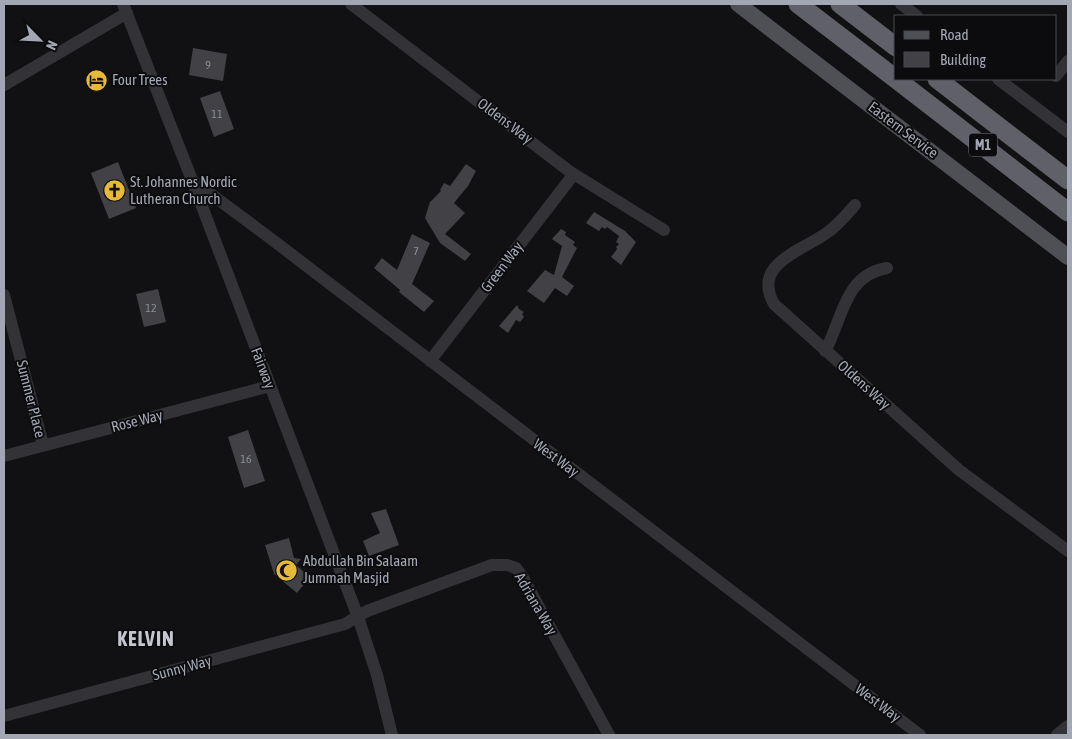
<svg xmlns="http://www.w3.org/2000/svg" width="1072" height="739" font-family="'Asap Condensed',sans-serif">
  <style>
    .building { fill: #414146 }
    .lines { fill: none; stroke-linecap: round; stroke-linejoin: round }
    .minor { stroke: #333337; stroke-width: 12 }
    .major { stroke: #4f5056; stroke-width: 16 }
    .highway { stroke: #5f6068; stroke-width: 19 }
    .labels { text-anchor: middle; stroke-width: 4; stroke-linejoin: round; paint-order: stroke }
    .number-label { font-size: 12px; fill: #8a8e98 }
    .shield { fill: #0c0c0e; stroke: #767882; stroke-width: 1 }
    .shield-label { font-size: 14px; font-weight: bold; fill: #a3a7b3 }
    .poi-label { font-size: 15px; fill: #a3a7b3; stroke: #0c0c0e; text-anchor: start }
    .street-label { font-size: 15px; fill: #a3a7b3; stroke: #0c0c0e }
    .district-label { font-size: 20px; font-weight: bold; letter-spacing: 1px; fill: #c4c6cf; stroke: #0c0c0e }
  </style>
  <rect width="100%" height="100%" fill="#111113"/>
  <!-- building -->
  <path class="building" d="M193 48 227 54 223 81 189 75Z
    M220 91 234 129 214 137 200 98Z
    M118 162 136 208 109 219 91 173Z
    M466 164 476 171 468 186 454 203 465 213 445 234 471 254 465 261 440 243 425 218 430 202 441 191 440 190 444 183 450 186Z
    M594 212 625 231 636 242 621 265 611 257 617 249 616 247 619 244 616 242 619 236 607 227 605 229 602 227 599 231 586 223Z
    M561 229 566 232 565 235 575 242 573 245 577 248 562 277 574 286 567 296 555 288 544 303 527 291 545 270 554 275 562 246 552 239Z
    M412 234 430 243 412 284 434 301 424 312 399 292 400 290 374 268 382 258 397 270Z
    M158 289 166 322 144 327 136 294Z
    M517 305 519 309 524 312 522 314 524 317 520 322 516 320 508 333 499 326Z
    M248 430 265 481 244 488 228 437Z
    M386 509 399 545 369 556 363 541 380 533 371 513Z
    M289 538 294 558 301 559 296 565 310 577 297 593 274 574 265 545Z"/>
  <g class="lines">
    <!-- minor -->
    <path class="minor" d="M123 4 192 180 358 617 377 675 392 735
      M351 4 569 171 664 230
      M901 4 917 16
      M1056 76 1068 61
      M998 79 1068 132
      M4 85 127 13
      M192 180 270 238 920 735
      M855 205C847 214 838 225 828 232 803 251 751 263 774 304L959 470 1068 551
      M4 295 43 445
      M825 351C843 319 844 275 887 268
      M430 361 574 174
      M4 456 270 386
      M4 716 345 624 367 611 492 565H507L516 568 522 576 609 735
      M1057 735 1068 726"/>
    <!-- major -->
    <path class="major" d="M738 4 1068 257"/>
    <!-- highway -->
    <path class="highway" d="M798 4 896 79
      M840 4 896 47
      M896 79 1068 212
      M937 79 1068 180"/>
  </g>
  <!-- icons -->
  <defs>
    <symbol id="hotel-disc" viewBox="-11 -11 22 22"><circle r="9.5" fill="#e6ba36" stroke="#0c0c0e"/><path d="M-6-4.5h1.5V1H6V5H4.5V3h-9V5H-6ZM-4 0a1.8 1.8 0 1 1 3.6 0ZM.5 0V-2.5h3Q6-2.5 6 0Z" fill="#111"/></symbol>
    <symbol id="church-disc" viewBox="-11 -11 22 22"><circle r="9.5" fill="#e6ba36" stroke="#0c0c0e"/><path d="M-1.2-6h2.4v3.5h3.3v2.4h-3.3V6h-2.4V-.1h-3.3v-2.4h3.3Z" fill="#111"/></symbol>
    <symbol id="mosque-disc" viewBox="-11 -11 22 22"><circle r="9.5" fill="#e6ba36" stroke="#0c0c0e"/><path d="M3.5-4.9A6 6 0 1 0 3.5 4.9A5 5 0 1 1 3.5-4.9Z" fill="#111"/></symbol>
  </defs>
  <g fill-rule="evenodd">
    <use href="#hotel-disc" x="84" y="68" width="25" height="25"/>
    <use href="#church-disc" x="102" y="178" width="25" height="25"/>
    <use href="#mosque-disc" x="274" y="558" width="25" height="25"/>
  </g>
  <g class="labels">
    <!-- number labels -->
    <g class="number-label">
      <text x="208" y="69">9</text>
      <text x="217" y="118">11</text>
      <text x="416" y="255">7</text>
      <text x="151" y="312">12</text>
      <text x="246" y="463">16</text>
    </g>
    <!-- shield labels -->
    <rect class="shield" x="969" y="133.5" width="28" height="23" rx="4"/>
    <g class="shield-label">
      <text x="983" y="150">M1</text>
    </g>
    <!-- poi labels -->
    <g class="poi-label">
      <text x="112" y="85">Four Trees</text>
      <text x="130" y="187">St. Johannes Nordic<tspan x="130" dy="17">Lutheran Church</tspan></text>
      <text x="303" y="566">Abdullah Bin Salaam<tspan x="303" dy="17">Jummah Masjid</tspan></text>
    </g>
    <!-- street labels -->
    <g class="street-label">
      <text transform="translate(505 121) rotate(37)" y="5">Oldens Way</text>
      <text transform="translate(903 130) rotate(37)" y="5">Eastern Service</text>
      <text transform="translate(502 267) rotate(-53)" y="5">Green Way</text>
      <text transform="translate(263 368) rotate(69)" y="5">Fairway</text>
      <text transform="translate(864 385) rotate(42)" y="5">Oldens Way</text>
      <text transform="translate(31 399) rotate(76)" y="5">Summer Place</text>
      <text transform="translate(137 421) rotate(-14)" y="5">Rose Way</text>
      <text transform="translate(556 458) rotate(37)" y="5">West Way</text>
      <text transform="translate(536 604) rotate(60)" y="5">Adriana Way</text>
      <text transform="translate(182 668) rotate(-15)" y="5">Sunny Way</text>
      <text transform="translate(878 703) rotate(37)" y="5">West Way</text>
    </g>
    <!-- district labels -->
    <g class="district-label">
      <text x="146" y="646">KELVIN</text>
    </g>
  </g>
  <!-- border -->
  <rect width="1072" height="739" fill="none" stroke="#a3a7b3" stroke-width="10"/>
  <!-- legend -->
  <rect x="894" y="15" width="162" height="65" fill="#0c0c0e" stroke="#484a50"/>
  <rect x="904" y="31" width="25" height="8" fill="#4f5056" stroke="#484a50"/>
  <text x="940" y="40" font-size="15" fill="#a3a7b3">Road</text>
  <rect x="904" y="52" width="25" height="15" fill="#414146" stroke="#484a50"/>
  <text x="940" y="65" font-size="15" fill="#a3a7b3">Building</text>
  <!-- north arrow -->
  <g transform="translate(40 40) rotate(114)" stroke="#0c0c0e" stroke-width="4" paint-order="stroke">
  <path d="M0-4L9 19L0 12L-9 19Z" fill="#a3a7b3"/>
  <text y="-8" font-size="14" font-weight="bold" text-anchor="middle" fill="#a3a7b3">N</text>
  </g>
</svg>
